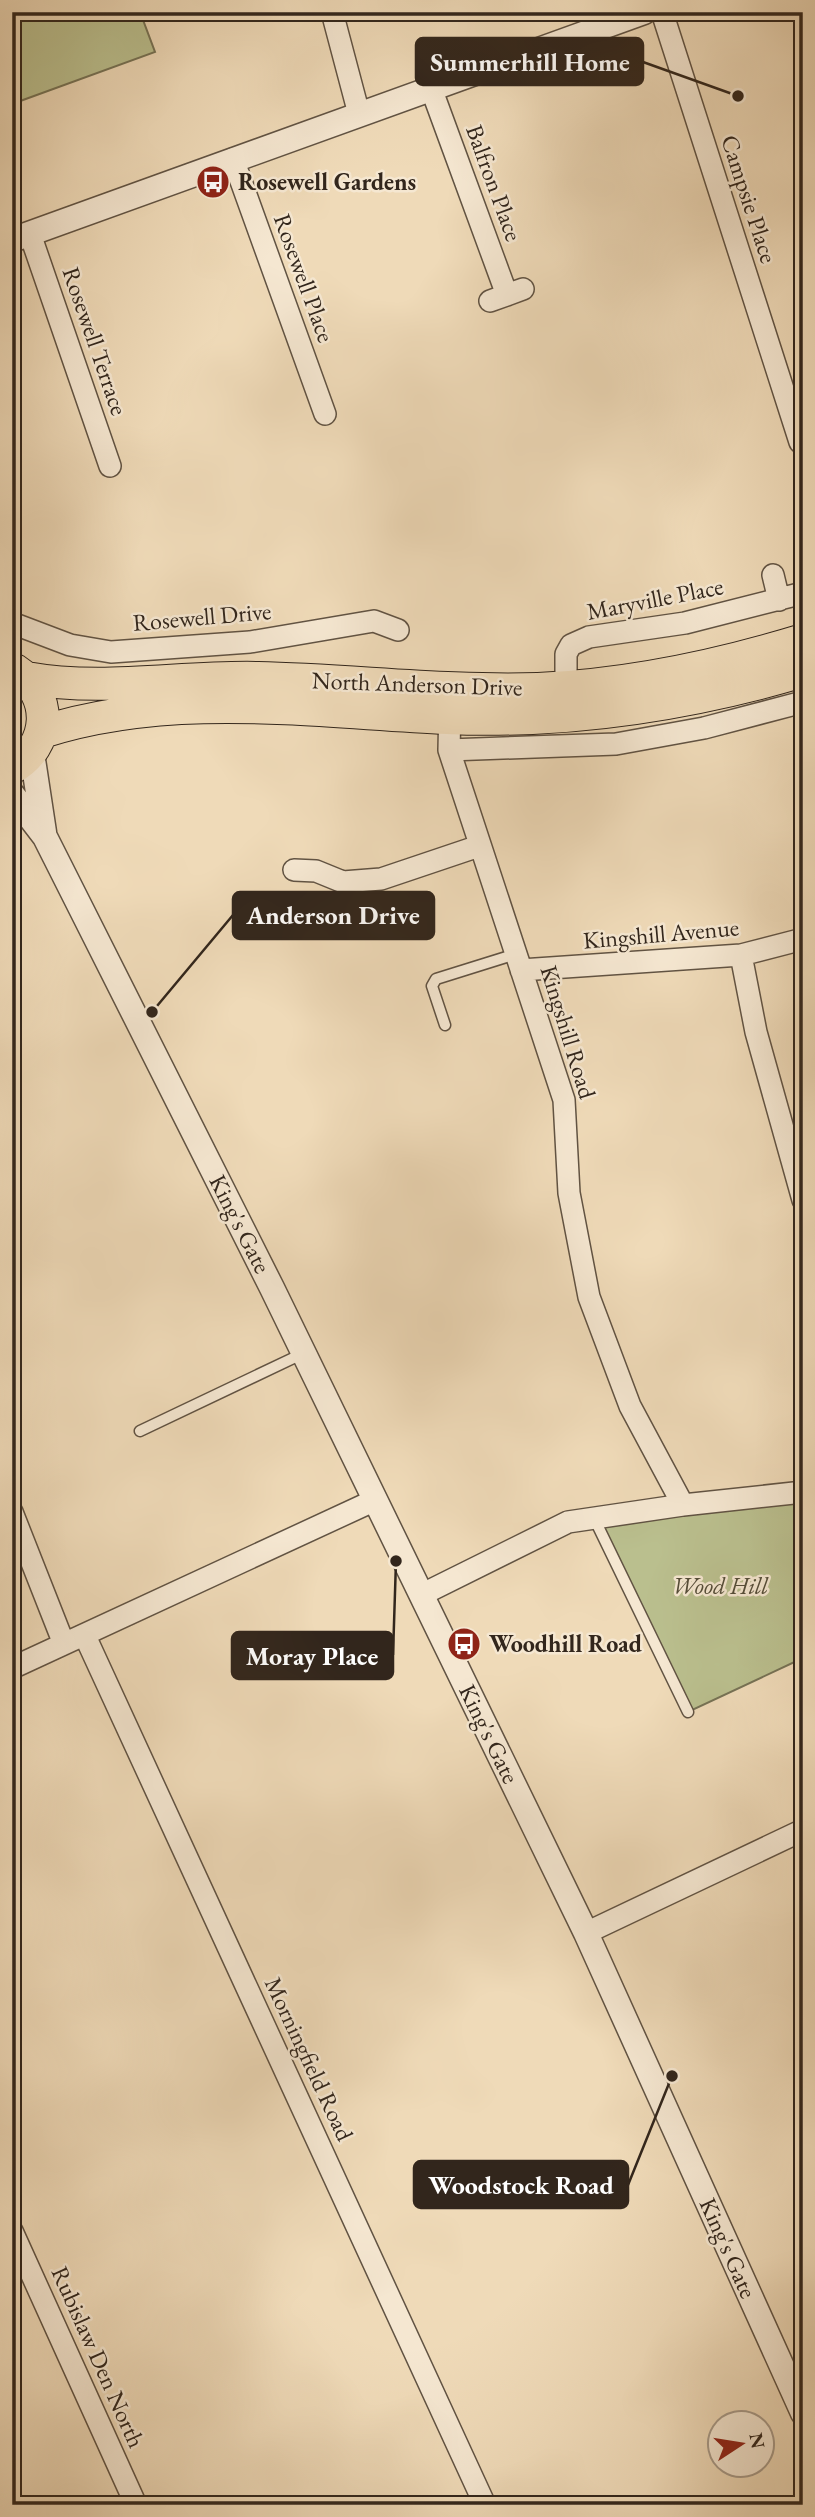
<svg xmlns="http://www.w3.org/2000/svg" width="815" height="2517" font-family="'EB Garamond',serif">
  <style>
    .green { fill: #babf8e; stroke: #767255; stroke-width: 2 }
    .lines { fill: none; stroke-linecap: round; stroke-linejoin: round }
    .service-casing { stroke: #615343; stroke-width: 13 }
    .minor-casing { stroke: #615343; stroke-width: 24 }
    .tertiary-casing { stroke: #615343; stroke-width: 27 }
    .primary-casing { stroke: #32261c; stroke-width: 34 }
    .service { stroke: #f5e7d1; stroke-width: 10 }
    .minor { stroke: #f5e7d1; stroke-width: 21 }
    .tertiary { stroke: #f5e7d1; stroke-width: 24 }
    .primary { stroke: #efdab8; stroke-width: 32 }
    .labels { text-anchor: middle; stroke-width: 5; stroke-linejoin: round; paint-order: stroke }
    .poi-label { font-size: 24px; font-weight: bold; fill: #32261c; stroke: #f5e7d1; text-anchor: start }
    .street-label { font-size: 24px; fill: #32261c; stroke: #f5e7d1 }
    .park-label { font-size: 24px; font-style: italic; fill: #544c38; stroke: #f5e7d1 }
    .leader { fill: none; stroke: #32261c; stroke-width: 2.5 }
    .callout-dot { fill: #32261c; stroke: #f5e7d1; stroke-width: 2.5 }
    .callout { fill: #32261c; stroke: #32261c; stroke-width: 2.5 }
    .callout-label { font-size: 26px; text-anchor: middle; font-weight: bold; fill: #fff }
  </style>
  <rect width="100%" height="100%" fill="#efdab8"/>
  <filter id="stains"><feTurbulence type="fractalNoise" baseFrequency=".00286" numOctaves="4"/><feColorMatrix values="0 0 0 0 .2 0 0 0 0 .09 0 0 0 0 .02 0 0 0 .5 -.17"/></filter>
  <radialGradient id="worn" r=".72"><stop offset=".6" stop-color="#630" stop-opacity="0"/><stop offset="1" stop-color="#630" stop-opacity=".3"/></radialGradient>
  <!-- green -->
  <path class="green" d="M12 12H140L155 52 12 104Z
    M803 1492V1658L688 1712 593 1516Z"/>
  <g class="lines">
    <defs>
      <path id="service" d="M445 1025 432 986 436 979 516 954
        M140 1431 304 1353
        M593 1516 688 1712"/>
      <path id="minor" d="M332 12 359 114
        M662 12 800 442
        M431 88 507 295
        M233 159 325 414
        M30 234 110 466
        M490 301 523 289
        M773 575 779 600
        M12 623 70 645 111 652 250 642 374 621 398 630
        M566 697V654L571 645 589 637 685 623 803 593
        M450 705 449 750 564 1100 569 1193 589 1297 630 1406 683 1505
        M449 750 616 744 704 728 803 702
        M294 870 316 871 343 882 381 879 479 846
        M741 955 756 1032 803 1200
        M521 970 741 955 803 939
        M12 1512 64 1644
        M421 1595 568 1522 683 1505 803 1492
        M85 1636 485 2505
        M12 1668 373 1501
        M586 1933 803 1830
        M12 2231 136 2505"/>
      <path id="tertiary" d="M12 240 644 12
        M32 753 44 832
        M12 794 45 837 272 1288 586 1933 803 2413"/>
      <path id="primary" d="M26 678C103 692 181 676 258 678 352 680 445 692 538 689 627 685 718 666 803 640
        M42 732C172 690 314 712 447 718 567 723 688 705 803 671
        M12 768C51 746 54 695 15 670"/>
    </defs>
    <!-- service casing -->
    <use href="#service" class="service-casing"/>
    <!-- minor casing -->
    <use href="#minor" class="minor-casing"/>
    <!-- tertiary casing -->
    <use href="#tertiary" class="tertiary-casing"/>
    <!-- primary casing -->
    <use href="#primary" class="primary-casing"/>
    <!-- service -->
    <use href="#service" class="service"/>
    <!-- minor -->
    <use href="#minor" class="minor"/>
    <!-- tertiary -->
    <use href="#tertiary" class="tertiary"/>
    <!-- primary -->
    <use href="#primary" class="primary"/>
  </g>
  <!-- icons -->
  <defs>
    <symbol id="bus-disc" viewBox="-11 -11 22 22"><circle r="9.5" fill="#8f2418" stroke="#f5e7d1"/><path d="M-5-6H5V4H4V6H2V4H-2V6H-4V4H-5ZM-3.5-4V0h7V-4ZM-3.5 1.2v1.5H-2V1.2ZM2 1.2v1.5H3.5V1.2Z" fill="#fff"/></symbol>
  </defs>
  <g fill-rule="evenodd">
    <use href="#bus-disc" x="194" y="163" width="38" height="38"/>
    <use href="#bus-disc" x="445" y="1625" width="38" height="38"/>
  </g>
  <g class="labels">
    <!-- poi labels -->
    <g class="poi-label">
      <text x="238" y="190">Rosewell Gardens</text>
      <text x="489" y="1652">Woodhill Road</text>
    </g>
    <!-- street labels -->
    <g class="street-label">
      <text transform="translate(494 183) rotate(70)" y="8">Balfron Place</text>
      <text transform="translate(749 199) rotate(72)" y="8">Campsie Place</text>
      <text transform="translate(304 278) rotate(70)" y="8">Rosewell Place</text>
      <text transform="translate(95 341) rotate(71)" y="8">Rosewell Terrace</text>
      <text transform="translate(655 599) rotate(-11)" y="8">Maryville Place</text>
      <text transform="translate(202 617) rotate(-5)" y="8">Rosewell Drive</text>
      <text transform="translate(417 684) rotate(2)" y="8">North Anderson Drive</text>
      <text transform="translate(661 934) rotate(-5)" y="8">Kingshill Avenue</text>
      <text transform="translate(568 1032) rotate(73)" y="8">Kingshill Road</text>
      <text transform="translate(240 1224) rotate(63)" y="8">King's Gate</text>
      <text transform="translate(489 1734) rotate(64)" y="8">King's Gate</text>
      <text transform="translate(309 2059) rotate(65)" y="8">Morningfield Road</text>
      <text transform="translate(728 2248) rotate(66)" y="8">King's Gate</text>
      <text transform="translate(98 2357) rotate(66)" y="8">Rubislaw Den North</text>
    </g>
    <!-- park labels -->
    <g class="park-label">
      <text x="720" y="1594">Wood Hill</text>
    </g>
  </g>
  <!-- callouts -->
  <path class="leader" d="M738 96L643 62M152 1012L233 915M396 1561L393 1655M672 2076L628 2185"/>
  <g class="callout-dot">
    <circle cx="738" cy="96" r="7"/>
    <circle cx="152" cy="1012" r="7"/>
    <circle cx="396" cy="1561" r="7"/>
    <circle cx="672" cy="2076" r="7"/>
  </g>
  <g class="callout">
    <rect x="416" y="38" width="227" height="47" rx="7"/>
    <rect x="233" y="892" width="201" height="47" rx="7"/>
    <rect x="232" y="1632" width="161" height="47" rx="7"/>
    <rect x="414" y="2161" width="214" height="47" rx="7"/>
  </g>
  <g class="callout-label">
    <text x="530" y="71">Summerhill Home</text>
    <text x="333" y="924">Anderson Drive</text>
    <text x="312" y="1665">Moray Place</text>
    <text x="521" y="2194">Woodstock Road</text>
  </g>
  <!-- margin -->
  <rect width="815" height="2517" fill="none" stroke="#efdab8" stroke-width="42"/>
  <rect x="14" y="14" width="787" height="2489" fill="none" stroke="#32261c" stroke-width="3.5"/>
  <rect x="21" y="21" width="773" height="2475" fill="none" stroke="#32261c" stroke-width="2"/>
  <!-- north arrow -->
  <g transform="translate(741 2444) rotate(78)"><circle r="33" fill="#f5e7d1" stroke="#a79a89" stroke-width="2"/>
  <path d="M0-5L12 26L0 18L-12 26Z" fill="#8f2418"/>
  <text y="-10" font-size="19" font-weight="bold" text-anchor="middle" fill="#32261c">N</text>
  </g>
  <rect width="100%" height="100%" filter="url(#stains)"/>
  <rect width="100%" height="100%" fill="url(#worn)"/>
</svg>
